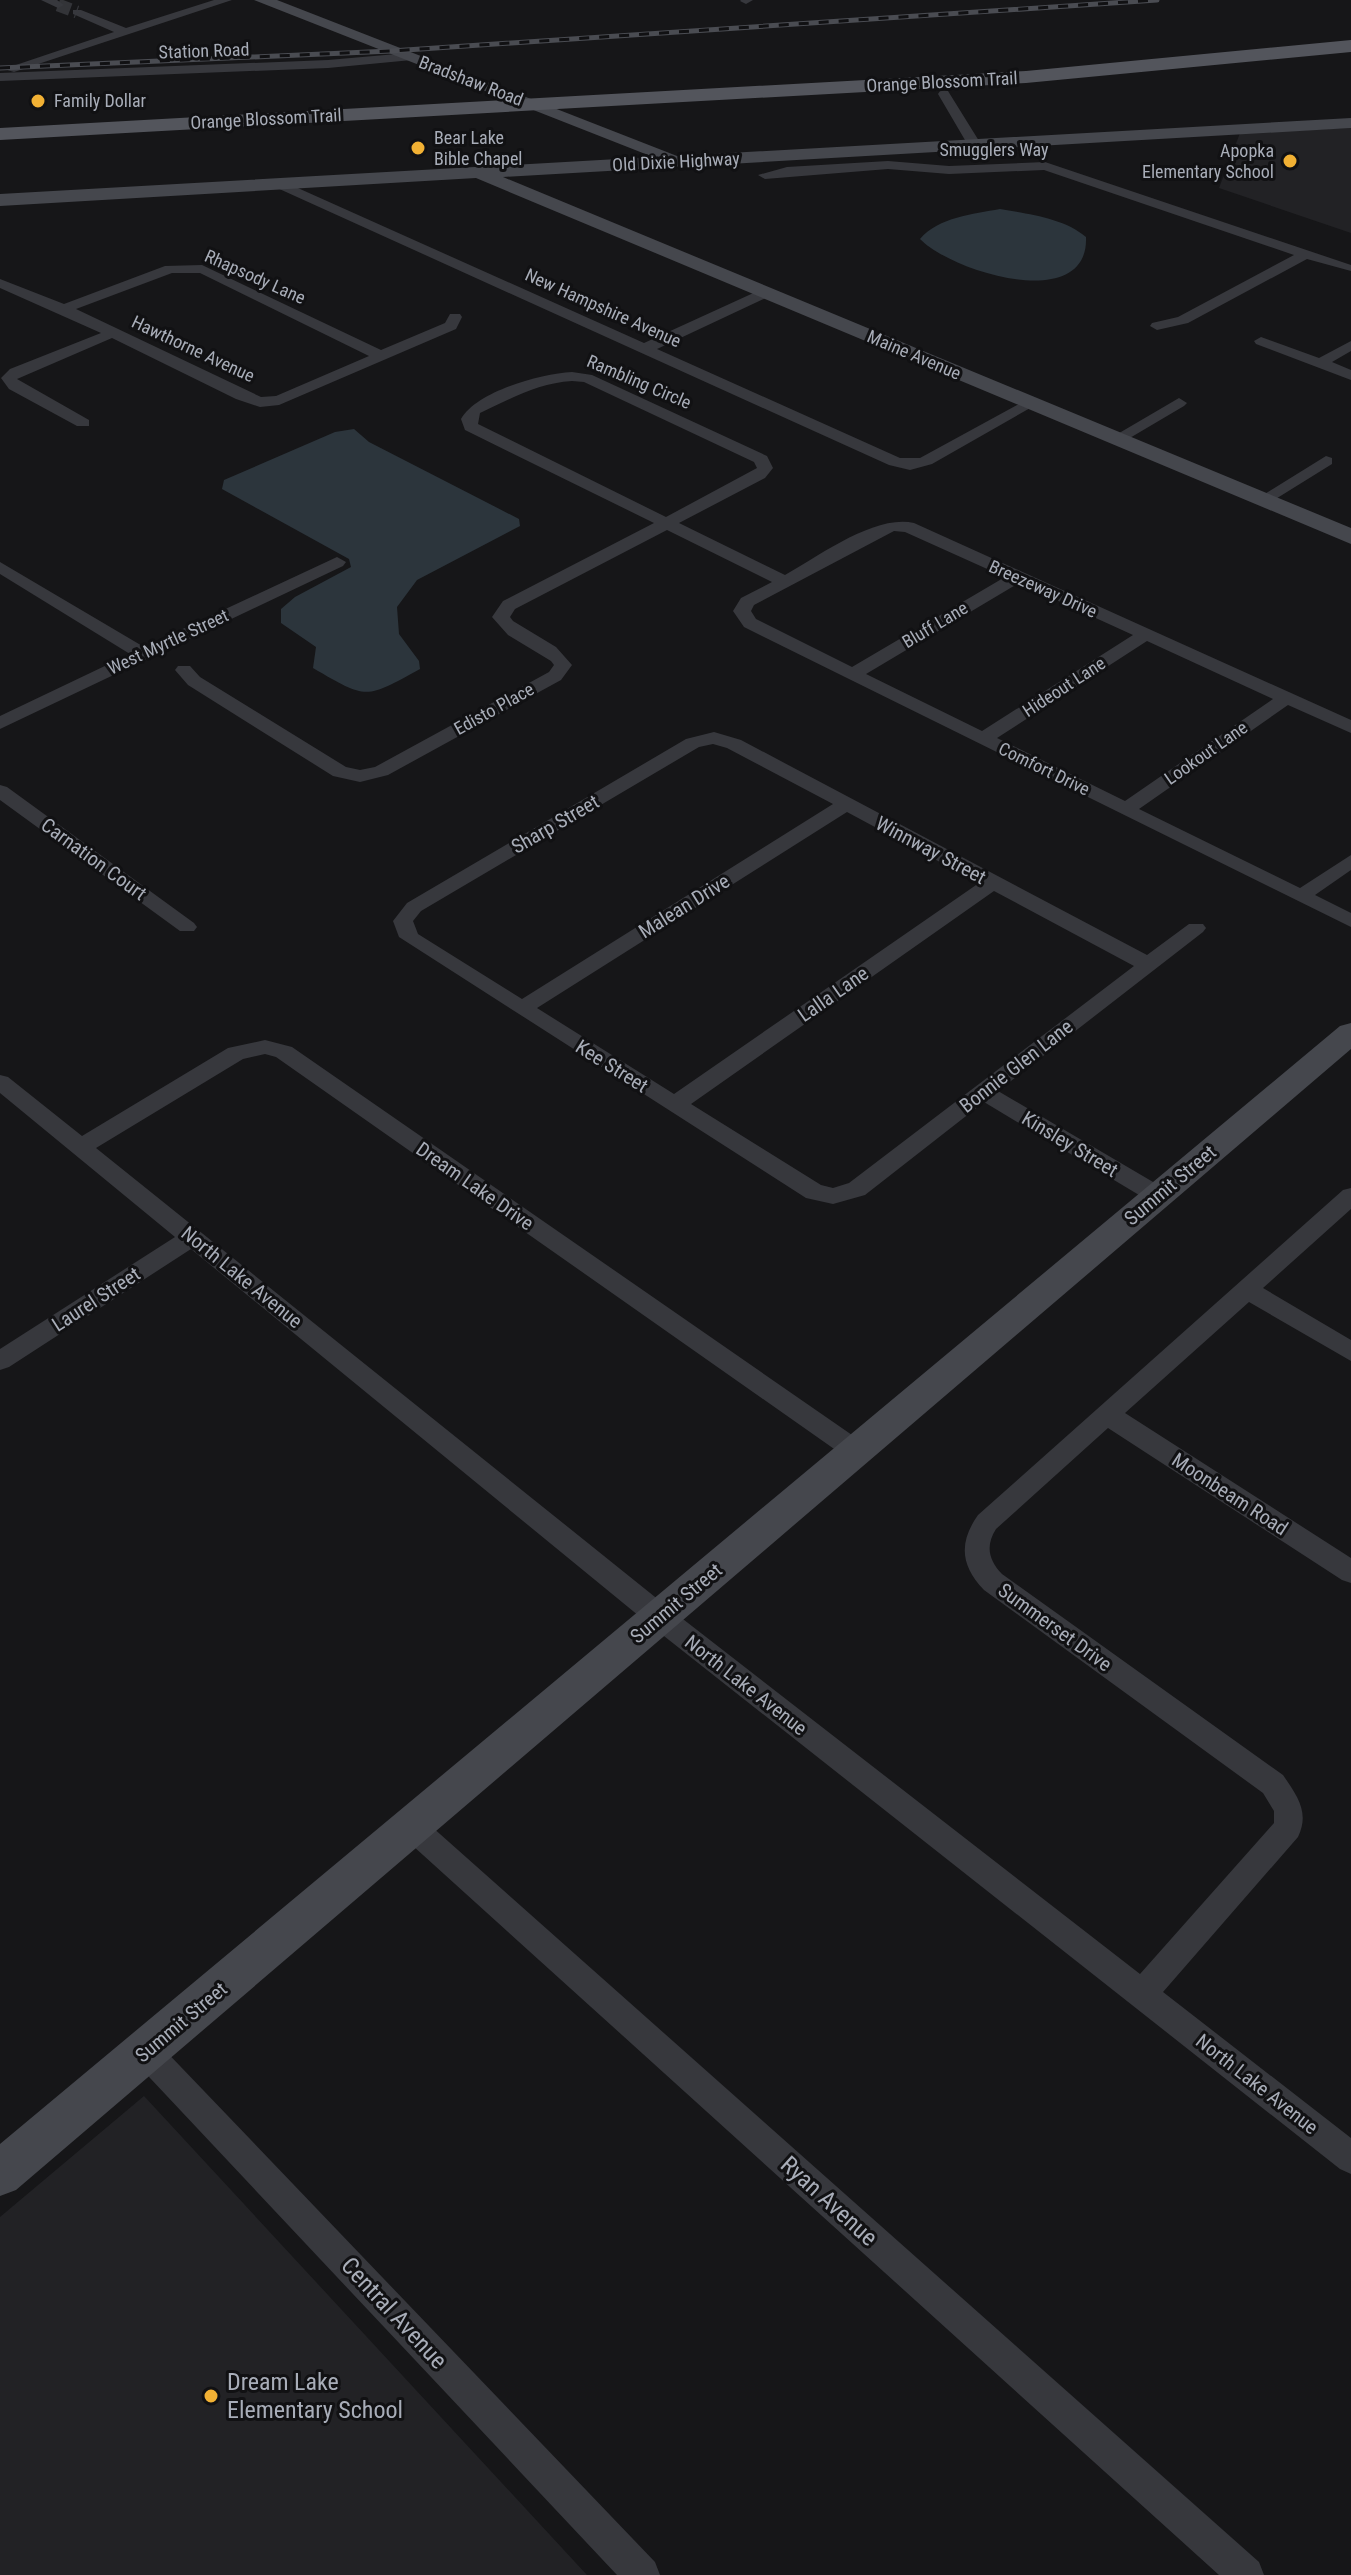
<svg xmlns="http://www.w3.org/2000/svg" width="1351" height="2575" font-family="'Roboto Condensed',sans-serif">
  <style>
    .built { fill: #222225 }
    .water { fill: #2c353c }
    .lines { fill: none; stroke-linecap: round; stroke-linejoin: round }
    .street-tunnel { stroke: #333438; stroke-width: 13; stroke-dasharray: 13 6; stroke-linecap: butt }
    .street { fill: #37383d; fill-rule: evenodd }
    .secondary { fill: #45474d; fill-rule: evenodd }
    .primary { fill: #53555c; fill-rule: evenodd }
    .rail-casing { stroke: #4a4c52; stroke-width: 5 }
    .rail { stroke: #111113; stroke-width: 3; stroke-dasharray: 10; stroke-linecap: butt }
    .poi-dot { fill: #f2b134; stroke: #111113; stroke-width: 3 }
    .labels { text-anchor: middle; stroke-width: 6; stroke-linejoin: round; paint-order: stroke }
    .far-street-label { font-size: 18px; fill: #a8adb8; stroke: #111113 }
    .far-poi-label { font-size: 18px; fill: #a8adb8; stroke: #111113; text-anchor: start }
    .street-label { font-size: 20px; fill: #a8adb8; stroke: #111113 }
    .near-street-label { font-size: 24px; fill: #a8adb8; stroke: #111113 }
    .near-poi-label { font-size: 24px; fill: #a8adb8; stroke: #111113; text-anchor: start }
  </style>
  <rect width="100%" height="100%" fill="#161618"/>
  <!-- built -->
  <path class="built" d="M1351 128V233L1219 188 1240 133Z
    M144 2096 587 2575H0V2217Z"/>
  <!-- water -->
  <path class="water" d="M1000 209C1028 214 1064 218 1086 237 1089 314 952 272 920 239 939 217 973 214 1000 209Z
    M354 429 369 442 519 519 520 526 417 580 397 607 399 634 419 661 420 669C365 699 368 700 313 668L316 647 281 623V609L295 597 351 567 349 559 222 489 224 480 335 432Z"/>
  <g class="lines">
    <!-- street-tunnel -->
    <path class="street-tunnel" d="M58 5 77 12"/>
    <!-- street -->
    <path class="street" d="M41 0H57L64 5 58 8Z
      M214 0H232L14 72 4 69 114 32 73 14V10H81L126 28Z
      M753 0 746 4 740 1 741 0Z
      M408 53 412 54V60L328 68 0 81V73L328 60Z
      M940 91H948L984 149 982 152H972L938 94Z
      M888 161 949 166 1045 162 1351 265V271L1307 259 1188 323 1157 330 1150 326 1152 323 1178 317 1294 255 1044 170 949 174 888 169 765 179 758 175 787 167Z
      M280 180 644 343 760 290H770V296L657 349 900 458H920L1026 400H1036L1039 403 932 464 910 470 889 465 275 187 273 184Z
      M202 265 381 350 445 323 450 314H460L462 317 456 329 279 405 260 407 236 399 112 338 17 379 89 420V426H77L9 389 1 378 10 369 101 333 0 288V279L64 304 165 266ZM172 273H200L369 356 276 396 261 397 76 309Z
      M1261 337 1319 358 1351 341V351L1332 362 1351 370V380L1256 344 1254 341Z
      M572 372 592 375 767 456 773 468 765 478 679 523 785 575C819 556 875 514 914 523L1351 720V733L1288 705 1139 809 1300 888 1351 855V870L1315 895 1351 913V927L744 627 733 611 741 598 772 582 667 530 515 609 510 617 513 621 556 647 572 665 561 680 388 775 360 782 333 776 188 685 175 670 178 666H190L200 677 346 767 360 770 375 767 549 672 554 665 551 661 508 635 492 617 503 601 654 523 465 430 461 419C477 391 540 374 572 372ZM572 381 584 382 754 462 757 468 666 517 478 424 480 413C510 399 538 383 572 381ZM894 531 905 532 1005 577 852 667 756 619 751 611 754 605ZM1019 583 1133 635 982 731 866 674ZM1147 641 1273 699 1125 801 997 738Z
      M1179 398 1187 403 1184 406 1123 442H1111L1109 439Z
      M1326 456 1332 458V464L1269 503 1263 505 1255 500Z
      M337 557 346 562 343 566 0 729V716L130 654 0 574V562L144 647Z
      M714 732 741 740 1147 955 1189 924H1203L1206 928 1203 932 998 1091 1165 1189 1169 1195 1165 1201H1149L984 1102 865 1195 833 1204 806 1198 399 937 393 921 407 903 686 739ZM713 744 727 748 833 804 522 999 418 934 413 921 421 911 699 747ZM847 812 979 883 674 1094 537 1008ZM994 891 1134 966 849 1183 833 1188 821 1185 691 1104Z
      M0 785 7 787 194 923 197 927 194 931H180L0 800Z
      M265 1040 292 1047 865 1444 869 1451 865 1458 856 1461 847 1458 276 1057 265 1054 243 1059 96 1148 670 1609 1140 1974 1274 1823V1811L1263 1793 984 1590C960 1565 959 1542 978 1515L1343 1190 1351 1188V1209L1263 1288 1351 1340V1361L1249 1302 1125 1413 1351 1558V1583L1342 1580 1108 1428 996 1529C985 1546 989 1561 1002 1574L1283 1775C1297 1796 1310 1812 1298 1837L1163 1992 1351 2138V2174L1340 2169 650 1625 191 1249 9 1367 0 1370V1349L175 1237 0 1093V1075L8 1077 82 1136 228 1048Z
      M412 1814 422 1818 1259 2562 1264 2575H1219L402 1836 397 1827 402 1818Z
      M146 2037 157 2042 655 2562 660 2575H617L135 2062 130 2052 135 2042Z"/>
    <!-- secondary -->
    <path class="secondary" d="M254 0H277L677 156 1351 118V128L503 177 1351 528V544L476 178 0 206V194L653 157Z
      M1351 1023V1049L16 2190 0 2196V2144L1340 1026Z"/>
    <!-- primary -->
    <path class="primary" d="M1351 40V52L1026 83 0 140V128L1026 71Z"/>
    <defs>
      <path id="rail" d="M0 68 391 51 1157 0"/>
    </defs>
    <!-- rail casing -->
    <use href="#rail" class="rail-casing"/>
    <!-- rail -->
    <use href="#rail" class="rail"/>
  </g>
  <!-- markers -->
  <g class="poi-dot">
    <circle cx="38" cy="101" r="8"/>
    <circle cx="418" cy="148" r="8"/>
    <circle cx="1290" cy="161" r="8"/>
    <circle cx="211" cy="2396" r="8"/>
  </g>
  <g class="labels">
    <!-- far-street labels -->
    <g class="far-street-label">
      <text transform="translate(204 51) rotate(-2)" y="6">Station Road</text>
      <text transform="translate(471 81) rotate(21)" y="6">Bradshaw Road</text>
      <text transform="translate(942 82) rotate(-3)" y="6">Orange Blossom Trail</text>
      <text transform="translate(266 119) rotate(-3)" y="6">Orange Blossom Trail</text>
      <text x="994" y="156">Smugglers Way</text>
      <text transform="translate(676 162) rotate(-3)" y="6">Old Dixie Highway</text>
      <text transform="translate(255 277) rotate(24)" y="6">Rhapsody Lane</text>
      <text transform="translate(603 308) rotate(24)" y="6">New Hampshire Avenue</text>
      <text transform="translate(193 349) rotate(25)" y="6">Hawthorne Avenue</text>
      <text transform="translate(914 355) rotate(23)" y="6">Maine Avenue</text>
      <text transform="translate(639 382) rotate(23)" y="6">Rambling Circle</text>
      <text transform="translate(1043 589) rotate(24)" y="6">Breezeway Drive</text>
      <text transform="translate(935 625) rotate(-31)" y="6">Bluff Lane</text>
      <text transform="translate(168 642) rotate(-25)" y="6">West Myrtle Street</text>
      <text transform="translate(1064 687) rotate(-33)" y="6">Hideout Lane</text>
      <text transform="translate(494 709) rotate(-29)" y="6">Edisto Place</text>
      <text transform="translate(1206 753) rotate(-35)" y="6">Lookout Lane</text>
      <text transform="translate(1044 769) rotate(26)" y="6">Comfort Drive</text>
    </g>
    <!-- far-poi labels -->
    <g class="far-poi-label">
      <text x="54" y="107">Family Dollar</text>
      <text x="434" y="144">Bear Lake<tspan x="434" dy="21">Bible Chapel</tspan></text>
      <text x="1274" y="157" text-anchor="end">Apopka<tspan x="1274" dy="21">Elementary School</tspan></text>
    </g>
    <!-- street labels -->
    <g class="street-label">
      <text transform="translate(555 824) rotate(-30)" y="7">Sharp Street</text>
      <text transform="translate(931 850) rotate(28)" y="7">Winnway Street</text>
      <text transform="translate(94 859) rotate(36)" y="7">Carnation Court</text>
      <text transform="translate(684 906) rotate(-32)" y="7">Malean Drive</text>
      <text transform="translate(833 994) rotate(-35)" y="7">Lalla Lane</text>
      <text transform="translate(612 1066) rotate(32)" y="7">Kee Street</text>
      <text transform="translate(1016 1066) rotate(-38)" y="7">Bonnie Glen Lane</text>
      <text transform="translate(1070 1144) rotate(31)" y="7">Kinsley Street</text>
      <text transform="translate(1170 1185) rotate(-40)" y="7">Summit Street</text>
      <text transform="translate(475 1186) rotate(35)" y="7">Dream Lake Drive</text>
      <text transform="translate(242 1277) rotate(39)" y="7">North Lake Avenue</text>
      <text transform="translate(96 1299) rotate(-33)" y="7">Laurel Street</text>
      <text transform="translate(1230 1494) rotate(33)" y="7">Moonbeam Road</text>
      <text transform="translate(676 1603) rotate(-40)" y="7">Summit Street</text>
      <text transform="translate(1055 1627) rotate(36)" y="7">Summerset Drive</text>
      <text transform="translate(746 1685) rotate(38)" y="7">North Lake Avenue</text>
      <text transform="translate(181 2022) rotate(-40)" y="7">Summit Street</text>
      <text transform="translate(1257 2084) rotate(38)" y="7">North Lake Avenue</text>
    </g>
    <!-- near-street labels -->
    <g class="near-street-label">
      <text transform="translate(829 2201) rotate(42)" y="8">Ryan Avenue</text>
      <text transform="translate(394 2313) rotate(47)" y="8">Central Avenue</text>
    </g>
    <!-- near-poi labels -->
    <g class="near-poi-label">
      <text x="227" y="2390">Dream Lake<tspan x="227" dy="28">Elementary School</tspan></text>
    </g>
  </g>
</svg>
